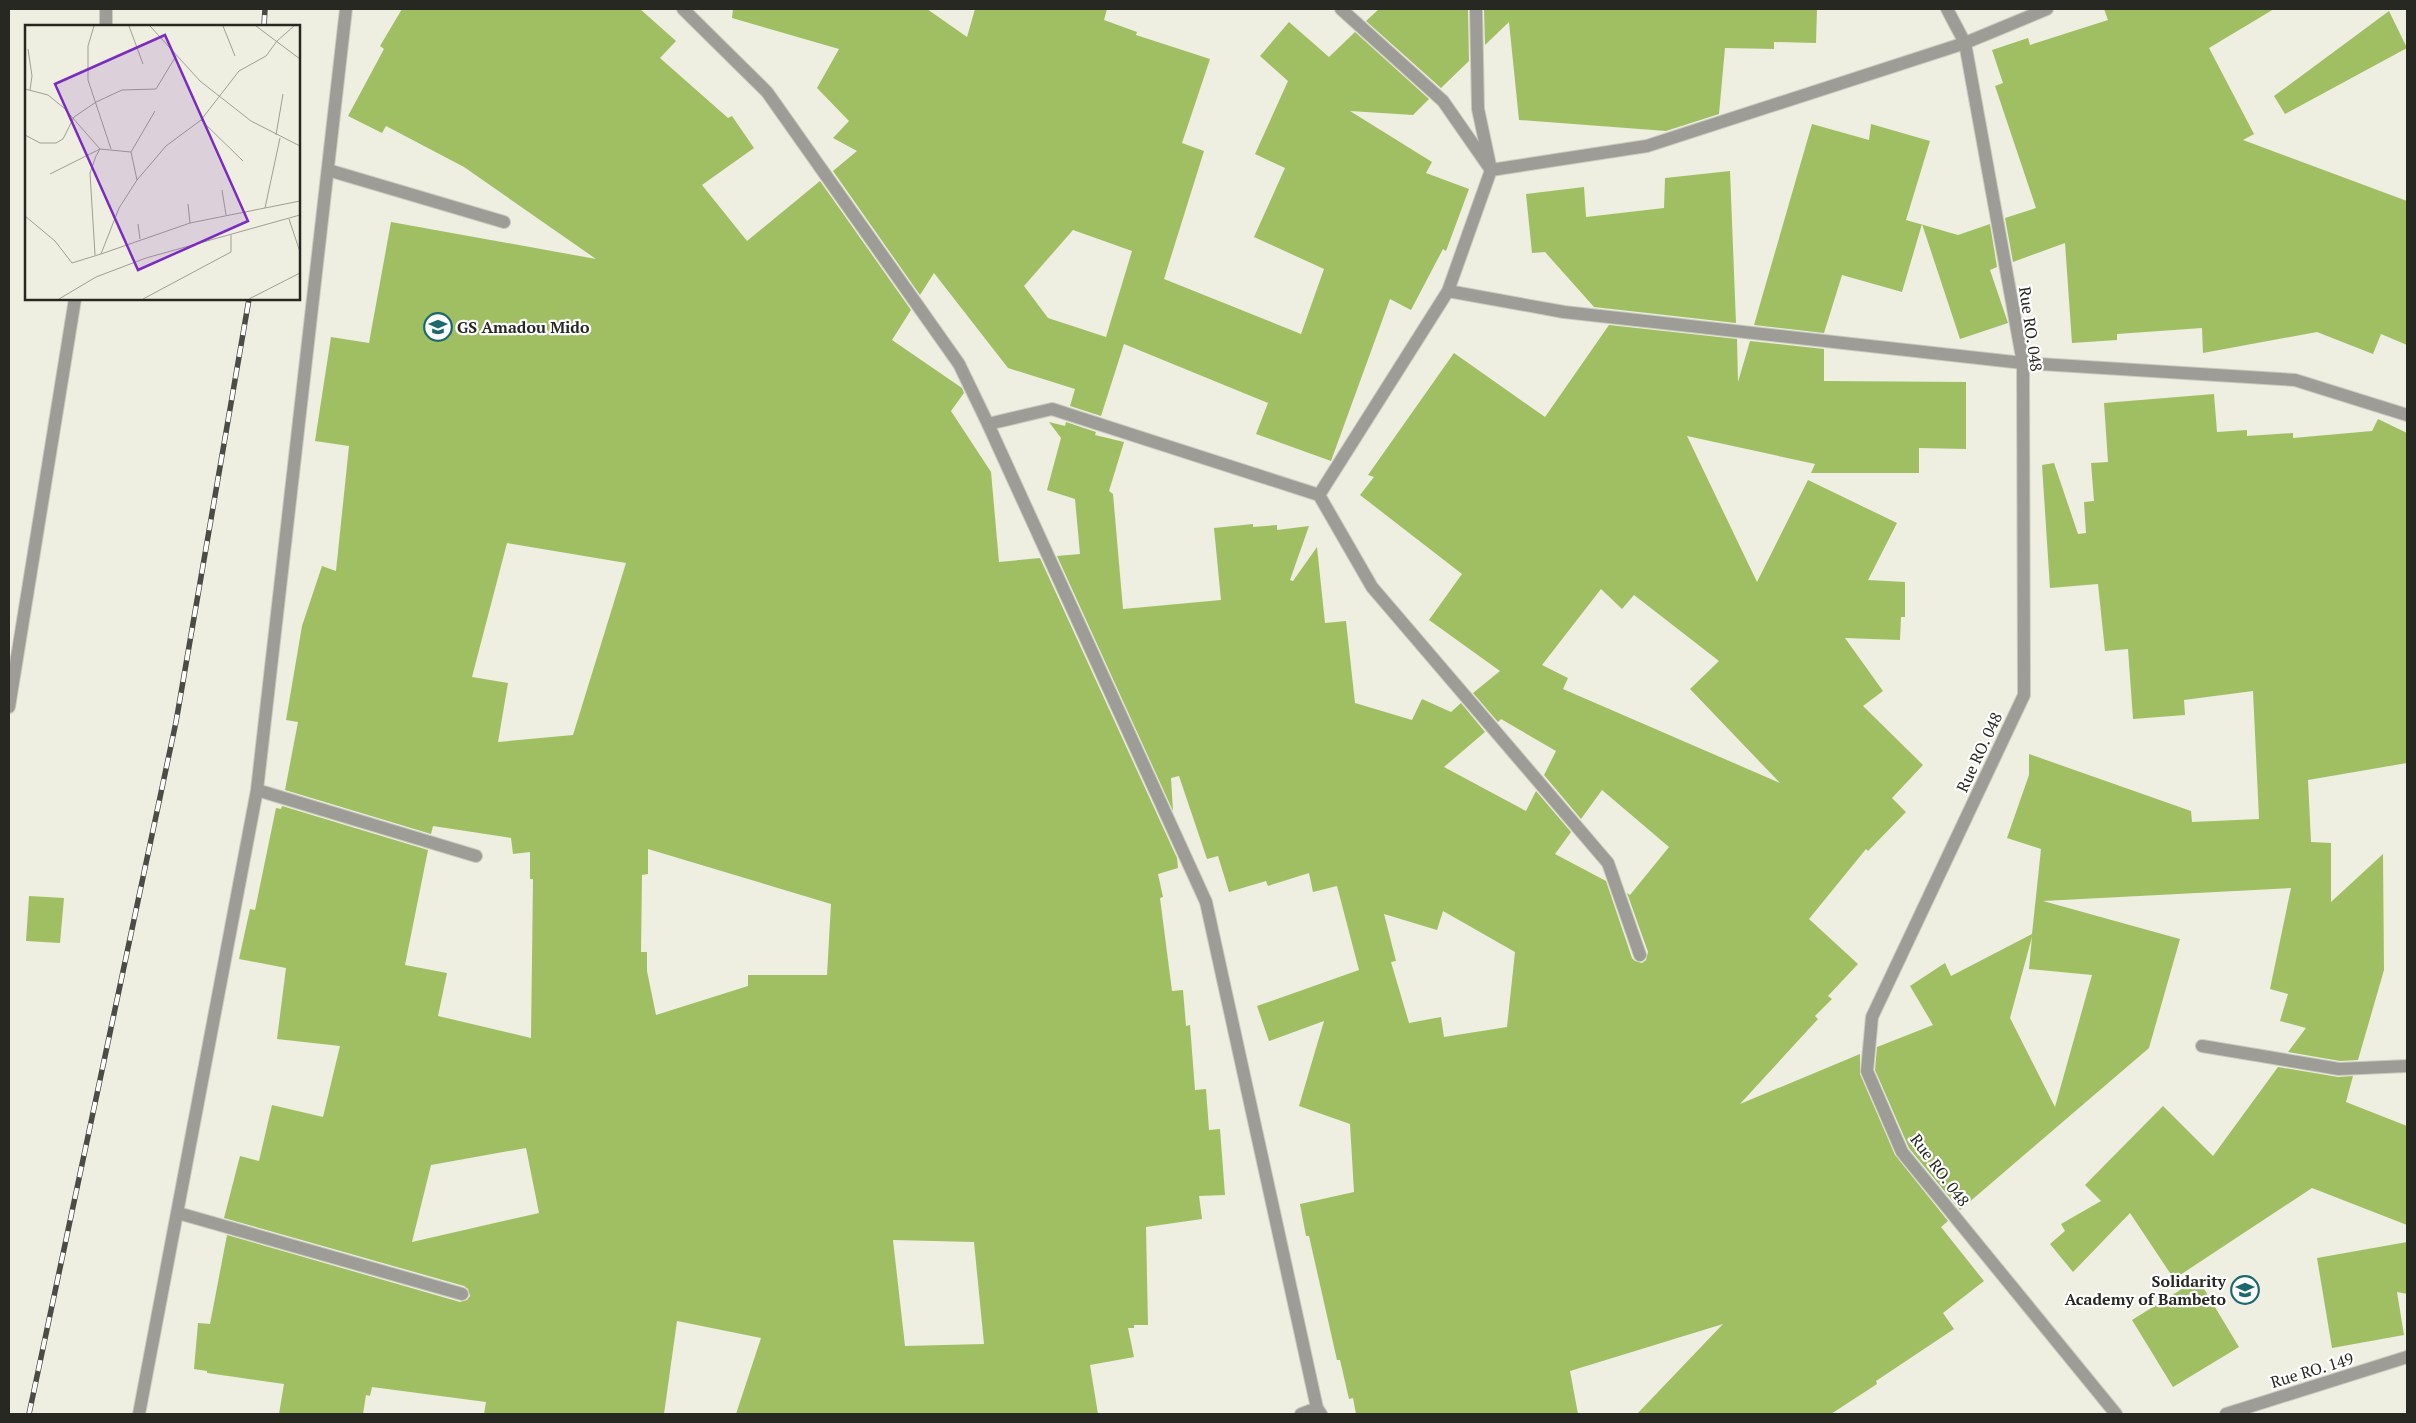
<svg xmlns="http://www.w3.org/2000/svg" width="2416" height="1423" font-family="'PT Serif',serif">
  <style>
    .building { fill: #a0bf63; fill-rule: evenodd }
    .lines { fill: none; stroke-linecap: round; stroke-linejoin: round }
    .minor-casing { stroke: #cacabf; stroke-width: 14 }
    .minor { stroke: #9e9c97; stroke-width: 12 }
    .rail-casing { stroke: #4c4c46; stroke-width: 5.5 }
    .rail { stroke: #fff; stroke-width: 4; stroke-dasharray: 11; stroke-linecap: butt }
    .labels { text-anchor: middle; stroke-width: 4.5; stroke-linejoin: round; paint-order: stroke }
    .poi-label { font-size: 16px; font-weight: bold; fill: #282823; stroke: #fff; text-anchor: start }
    .street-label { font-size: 16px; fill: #282823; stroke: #fff }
    .inset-road { fill: none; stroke: #9f9f95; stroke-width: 1 }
    .view { fill: #7b2cbf; fill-opacity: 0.15; stroke: #7b2cbf; stroke-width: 2.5 }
    .inset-edge { fill: none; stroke: #282823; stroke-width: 2.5 }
  </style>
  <rect width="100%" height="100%" fill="#eeeee1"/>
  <!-- building -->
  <path class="building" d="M402 9H640L676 41 660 58 728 118 732 116 754 148 702 185 747 241 820 181 911 310 892 340 962 388 964 393 951 411 991 472 999 562 1040 558 1177 858 1178 868 1158 874 1163 897 1160 898 1172 991 1183 990 1186 1026 1190 1025 1195 1090 1206 1089 1209 1130 1220 1129 1225 1195 1199 1196 1202 1219 1146 1227 1148 1325H1134V1328H1128L1134 1357 1090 1365 1098 1414H736L761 1338 677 1321 664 1414H484L486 1402 372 1387 370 1396 366 1395 363 1414H279L284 1384 207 1373V1371L194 1369 198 1323 210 1324 227 1235 460 1302 467 1300 470 1296 468 1289 464 1286 224 1218 240 1156 259 1161 272 1105 323 1117 340 1046 277 1039 286 968 239 959 250 909 255 910 276 808 281 809 282 806 428 850 405 965 447 973 438 1016 531 1038 533 879H530V852L513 854 511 838 433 826 431 834 285 790 298 722 286 720 302 626 322 566 336 571 349 446 315 441 331 337 369 343 391 222 596 259 464 167 386 126 382 133 348 116 384 49 380 46ZM507 543 626 563 573 735 498 742 508 683 472 677ZM648 849 831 904 827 975H748V986L656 1015 647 971V952H641L642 875 648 874ZM526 1148 539 1213 412 1242 431 1165ZM893 1240 974 1242 984 1344 905 1346Z
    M733 9H927L967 37 975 9H1107L1104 20 1137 32 1136 35 1210 59 1182 143 1204 151 1164 279 1301 334 1324 269 1254 237 1285 168 1255 154 1288 81 1260 56 1289 22 1329 57 1355 32 1429 99 1413 115 1350 111 1432 162 1426 173 1469 189 1446 251 1443 249 1411 310 1390 299 1331 461 1256 434 1268 403 1124 344 1101 416 1070 406 1075 389 1008 368 934 273 920 295 833 171 857 151 833 138 849 121 817 88 839 49 732 18ZM1073 230 1132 251 1106 337 1048 318 1024 286Z
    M1379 9H1468L1469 61 1441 88 1366 21Z
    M1484 9H1817L1816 43 1774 42V49L1725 48 1719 114 1666 131 1519 120 1509 22 1485 45Z
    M2104 9H2274L2209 48 2254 134 2243 140 2407 201V345L2381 334 2373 354 2317 332 2203 353 2202 328 2117 334V340L2072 343 2065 243 2013 262 2005 218 2036 208 1995 86 2003 83 1992 50 2028 38 2030 45 2108 20Z
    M2389 11 2407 48 2285 114 2274 96Z
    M1812 124 1869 140 1871 124 1930 141 1906 220 1958 235 1990 224 1997 267 1990 270 2008 323 1960 339 1922 224 1902 292 1842 275 1824 333 1754 325Z
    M1730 171 1736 323 1594 307 1545 252 1532 253 1526 194 1584 187 1586 217 1664 208 1665 178Z
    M1609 325 1737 339 1738 382 1750 341 1824 349V381L1966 382V449L1919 448V473H1811L1815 464 1687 436 1757 582 1808 480 1897 523 1868 580 1905 582V617H1901L1900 640 1845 638 1883 691 1863 706 1923 765 1892 798 1906 812 1868 851 1866 849 1809 919 1858 964 1828 996 1832 999 1815 1016 1818 1019 1740 1104 1860 1054V1074L1895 1155 1948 1221 1941 1227 1984 1281 1943 1313 1954 1329 1876 1381 1877 1384 1831 1414H1637L1723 1324 1570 1371 1578 1414H1356L1353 1398 1349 1399 1340 1360H1337L1309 1236H1306L1300 1204 1354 1192 1350 1124 1299 1106 1324 1021 1269 1041 1257 1006 1359 970 1337 886 1313 892 1309 873 1268 886 1266 881 1229 892 1218 856 1207 859 1179 776 1171 778 1173 811 1057 556 1080 554 1075 499 1047 490 1061 438 1049 422 1065 426 1066 422 1096 432 1095 435 1124 442 1109 491 1113 494 1123 609 1221 600 1214 528 1253 524V527L1277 525V530L1309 526 1290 580 1293 581 1317 547 1325 623 1346 621 1355 703 1412 720 1422 699 1451 712 1461 703 1485 732 1444 767 1526 811 1536 791 1571 832 1555 854 1606 881 1632 958 1635 961 1642 963 1646 960 1648 952 1627 893 1630 895 1669 847 1602 790 1581 819 1544 775 1556 751 1501 719 1498 722 1473 693 1500 671 1429 620 1462 574 1360 495 1374 477 1368 475 1454 353 1545 417ZM1601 589 1622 609 1634 595 1719 661 1690 689 1780 783 1563 689 1568 678 1542 665ZM1443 911 1515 952 1507 1027 1444 1037 1441 1017 1409 1023 1391 962 1396 961 1384 914 1437 930Z
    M2214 394 2217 432 2247 430V436L2293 433V438L2372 431 2378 419 2407 433V763L2308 780 2311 842 2331 843V902L2383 854 2384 970 2358 1060 2340 1061 2288 1052 2306 1028 2280 1021 2288 994 2270 989 2291 888 2043 901 2180 939 2149 1048 1960 1210 1909 1148 1875 1070 1877 1047 1933 1025 1910 986 1945 963 1951 976 2032 934 2041 849 2007 838 2029 775V754L2191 811 2192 822 2259 819 2253 691 2184 700 2185 715 2133 719 2128 649 2105 651 2098 584 2050 588 2042 465 2054 463 2078 534 2086 533 2084 502 2094 501 2091 463 2108 462 2104 403ZM2032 937 2029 969 2092 975 2055 1107 2010 1018Z
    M29 896 64 898 60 943 26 941Z
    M2278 1067 2338 1077 2353 1076 2346 1102 2407 1126V1225L2312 1188 2174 1279 2130 1213 2073 1272 2050 1244 2065 1231 2061 1224 2101 1201 2085 1185 2163 1106 2213 1156Z
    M2407 1242V1294L2397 1292 2404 1335 2332 1348 2317 1258Z
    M2198 1279 2239 1347 2173 1387 2132 1320Z"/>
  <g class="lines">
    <defs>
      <path id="minor" d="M683 9 767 92 959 364 988 424 1052 409 1319 495 1448 291 1491 170 1443 101 1341 9
        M1476 9 1478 109 1491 170 1647 146 1965 43 2047 9
        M1947 9 1965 43 2023 363 2024 695 1872 1017 1867 1071 1902 1152 2116 1414
        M106 26V9
        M328 170 504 222
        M1448 291 1564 312 2023 363 2295 380 2407 415
        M988 424 1206 902 1317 1408 1321 1414
        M1319 495 1372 587 1608 863 1640 955
        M9 707 75 299
        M257 790 476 856
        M2202 1046 2339 1069 2407 1066
        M178 1213 462 1294
        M139 1414 257 790 346 9
        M1301 1414 1317 1408
        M2226 1414 2407 1357"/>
    </defs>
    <!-- minor casing -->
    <use href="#minor" class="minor-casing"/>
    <!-- minor -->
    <use href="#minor" class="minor"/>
    <defs>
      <path id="rail" d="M264 26 265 9
        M29 1414 176 722 249 299"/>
    </defs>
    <!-- rail casing -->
    <use href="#rail" class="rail-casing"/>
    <!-- rail -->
    <use href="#rail" class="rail"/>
  </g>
  <!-- icons -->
  <defs>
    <symbol id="school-ring" viewBox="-11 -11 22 22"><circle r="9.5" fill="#fff" stroke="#1c686f" stroke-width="1.5"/><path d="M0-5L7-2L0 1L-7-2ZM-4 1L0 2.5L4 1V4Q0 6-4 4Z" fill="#1c686f"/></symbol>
  </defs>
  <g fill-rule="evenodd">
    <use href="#school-ring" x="422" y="311" width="32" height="32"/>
    <use href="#school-ring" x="2229" y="1274" width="32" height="32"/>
  </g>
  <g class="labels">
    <!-- poi labels -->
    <g class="poi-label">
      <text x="457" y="333">GS Amadou Mido</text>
      <text x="2226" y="1287" text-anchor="end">Solidarity<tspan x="2226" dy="18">Academy of Bambeto</tspan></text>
    </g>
    <!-- street labels -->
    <g class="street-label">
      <text transform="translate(2031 329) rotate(82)" y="6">Rue RO. 048</text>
      <text transform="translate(1979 752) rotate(-65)" y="6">Rue RO. 048</text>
      <text transform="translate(1940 1170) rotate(53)" y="6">Rue RO. 048</text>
      <text transform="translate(2312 1370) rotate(-17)" y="6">Rue RO. 149</text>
    </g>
  </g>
  <!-- overview -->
  <g transform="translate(25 25)">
    <rect width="275" height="275" fill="#eeeee1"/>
    <path class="inset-road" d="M69 1 63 21V55L86 124M104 1 118 39M125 1 175 56 226 96 275 121M198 1 210 31M231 1 275 34M3 24 7 51 5 65M0 64 23 70 39 83 75 124 25 149M176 95 218 136M0 110 15 118H31L38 114 49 92 71 77 97 65 131 64 151 31M251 110 258 69M106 127 130 86M112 155 141 121 176 95 214 46 241 31 252 16 269 1M197 165 201 190M163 179 165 198M240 183 255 113M0 191 30 216 47 238 76 229 94 183 112 155 106 127 75 124 71 131 65 148 70 230M264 194 275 227M113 199 115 214M76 229 165 198 275 176M34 274 71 252 121 233 275 190M118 274 206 227V210M224 274 275 248"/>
    <path class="view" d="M140 10 223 196 113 245 30 59Z"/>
    <rect width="275" height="275" class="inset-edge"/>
  </g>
  <!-- border -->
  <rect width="2416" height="1423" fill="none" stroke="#282823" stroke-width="20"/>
</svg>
